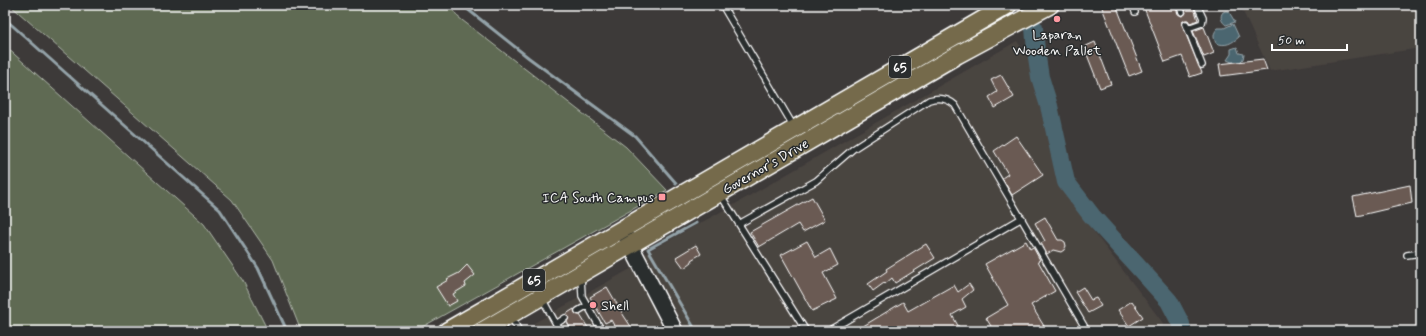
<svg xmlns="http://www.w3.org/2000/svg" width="1426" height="336" font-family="Mynerve,sans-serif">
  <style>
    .built { fill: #4a4440 }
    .green { fill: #5e6b53; stroke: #aeb5a9 }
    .water { fill: #4c6670; stroke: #94a3a9 }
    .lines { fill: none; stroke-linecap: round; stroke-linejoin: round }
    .stream { stroke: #94a3a9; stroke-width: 3 }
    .river { stroke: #4c6670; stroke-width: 18 }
    .building { fill: #6a5a52; stroke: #fff }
    .lane-casing { stroke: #fff; stroke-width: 8 }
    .secondary-casing { stroke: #fff; stroke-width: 18 }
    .primary-casing { stroke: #fff; stroke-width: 20 }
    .lane { stroke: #2a2d2e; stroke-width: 5.5 }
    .secondary { stroke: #2a2d2e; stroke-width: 15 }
    .primary { stroke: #746b4b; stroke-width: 17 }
    .poi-dot { fill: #ff9aa2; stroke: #2a2d2e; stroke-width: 1.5 }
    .labels { text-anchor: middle; stroke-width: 3; stroke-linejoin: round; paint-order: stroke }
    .shield { fill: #2a2d2e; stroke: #bfc0c0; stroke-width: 1 }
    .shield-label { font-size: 13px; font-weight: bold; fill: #fff }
    .poi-label { font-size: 14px; fill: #fff; stroke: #2a2d2e }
    .street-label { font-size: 14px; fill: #fff; stroke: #2a2d2e }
  </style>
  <rect width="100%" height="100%" fill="#3d3a39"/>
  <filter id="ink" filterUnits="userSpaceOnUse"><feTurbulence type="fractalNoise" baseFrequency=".025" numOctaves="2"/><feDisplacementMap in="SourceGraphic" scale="8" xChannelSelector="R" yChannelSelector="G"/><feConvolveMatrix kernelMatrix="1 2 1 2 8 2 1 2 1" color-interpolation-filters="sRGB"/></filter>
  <g filter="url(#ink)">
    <!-- built -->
    <path class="built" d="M1240 5H1421V48L1270 71Z
      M1017 41 1029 59 1058 185 1163 323 1162 331H686L644 254 737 203Z
      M634 267 667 331H539L534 323Z"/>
    <!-- green -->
    <path class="green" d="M10 5H450L458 17 626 147 667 190 415 331H301L273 260 232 200Z
      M5 46 204 224 243 281 268 331H5Z"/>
    <!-- water -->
    <path class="water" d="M1226 11 1229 12 1235 22 1226 25C1222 22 1219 17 1223 12Z
      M1233 24 1239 37C1232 43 1226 47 1216 43 1213 37 1213 33 1218 28H1224Z
      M1237 47 1239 53 1244 54 1243 59 1240 62H1232L1227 60 1231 54V49Z"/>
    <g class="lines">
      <!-- stream -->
      <path class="stream" d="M464 5 466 8 529 58 635 136 676 183
        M5 19 220 210 258 268 287 331
        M696 331 648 249 696 223"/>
      <!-- river -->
      <path class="river" d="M1034 28 1036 51 1040 77 1049 106 1066 182 1092 216 1169 301 1181 324 1182 331"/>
    </g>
    <!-- building -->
    <path class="building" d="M1101 5H1116L1142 71 1129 76Z
      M1143 5H1175L1178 14 1182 16 1186 13 1184 5H1193L1198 20 1190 23 1188 20H1185L1182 22V25L1202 73 1190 77 1182 56 1165 62Z
      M1204 27 1214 53 1204 57 1193 31Z
      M1095 42 1111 84 1100 88 1084 47Z
      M1263 59 1267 70 1221 76 1219 64Z
      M1001 75 1014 97 995 108 989 97 997 92 991 80Z
      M1016 136 1043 175 1012 195 1002 178 1008 174 994 151Z
      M1410 185 1412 203 1357 216 1353 197Z
      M812 197 825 220 803 232 798 224 759 247 750 232Z
      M1045 217 1058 240H1062L1065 242 1066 246 1064 250 1061 252 1053 250 1047 254 1041 243 1045 241 1035 223Z
      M807 241 816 257 830 249 838 265 823 273 837 299 812 311 781 255Z
      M1026 241 1030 249 1033 247 1040 260 1038 261 1055 291 1031 305 1047 331H994L986 318 1008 305 985 264Z
      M926 244 935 258 895 283 892 278 885 284 884 283 873 291 868 284 887 271 886 269Z
      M696 245 701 254 691 260 692 262 684 268 676 257Z
      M467 265 475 275 465 283 466 286 453 294 457 301 448 306 436 287 448 280 447 279 459 273Z
      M969 284 973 290 962 299 966 307 952 315 961 331H855L903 302 908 311 954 285 958 292Z
      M607 287 624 316 634 331H617L611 320 605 323 590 297Z
      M1083 287 1091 300 1096 298 1101 306 1088 313 1075 292Z
      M1132 301 1143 317 1129 326 1118 310Z
      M574 309 575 313 578 315H580L590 331H572L567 322 569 317 566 314Z"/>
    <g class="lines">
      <defs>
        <path id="lane" d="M722 5 794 127
          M1133 5 1135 12
          M1179 5 1182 12
          M1186 24 1202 65
          M1188 28 1202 23 1203 18 1197 5
          M720 194 806 331
          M739 224 816 181 853 149 929 100C939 97 947 98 955 105L1087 331
          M1407 255 1421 253
          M581 277 582 296 602 331
          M533 282 560 331
          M578 311 588 305
          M510 315 519 331
          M556 324 565 318
          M828 331 1022 218"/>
        <path id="secondary" d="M622 229 675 331"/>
        <path id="primary" d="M447 331 1008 5
          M482 331 957 55 1050 5"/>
      </defs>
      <!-- lane casing -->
      <use href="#lane" class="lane-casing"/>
      <!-- secondary casing -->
      <use href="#secondary" class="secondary-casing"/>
      <!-- primary casing -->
      <use href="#primary" class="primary-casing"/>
      <!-- lane -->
      <use href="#lane" class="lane"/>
      <!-- secondary -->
      <use href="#secondary" class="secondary"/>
      <!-- primary -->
      <use href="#primary" class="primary"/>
    </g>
  </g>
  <!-- markers -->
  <g class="poi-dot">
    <circle cx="1057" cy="19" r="4"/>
    <rect x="658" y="193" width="8" height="8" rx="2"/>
    <circle cx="593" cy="305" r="4"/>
  </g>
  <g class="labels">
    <!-- shield labels -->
    <g class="shield">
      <rect x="889" y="56" width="22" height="22" rx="3"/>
      <rect x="523" y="269" width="22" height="22" rx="3"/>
    </g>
    <g class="shield-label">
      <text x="900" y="72">65</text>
      <text x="534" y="285">65</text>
    </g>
    <!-- poi labels -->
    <g class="poi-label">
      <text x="1057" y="39">Laparan<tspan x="1057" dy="16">Wooden Pallet</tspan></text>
      <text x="654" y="202" text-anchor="end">ICA South Campus</text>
      <text x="601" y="310" text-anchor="start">Shell</text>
    </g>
    <!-- street labels -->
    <g class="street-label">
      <text transform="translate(765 166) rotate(-30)" y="5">Governor's Drive</text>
    </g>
  </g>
  <!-- margin -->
  <rect width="1426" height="336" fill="none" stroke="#2a2d2e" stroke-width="20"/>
  <rect x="10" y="10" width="1406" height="316" fill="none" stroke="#fff" stroke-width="1.5" filter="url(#ink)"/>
  <!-- scale -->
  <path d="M1272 44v6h75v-6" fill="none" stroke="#ffffff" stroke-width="2"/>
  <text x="1278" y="44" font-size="12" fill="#ffffff" stroke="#2a2d2e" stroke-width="3" paint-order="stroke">50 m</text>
</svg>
